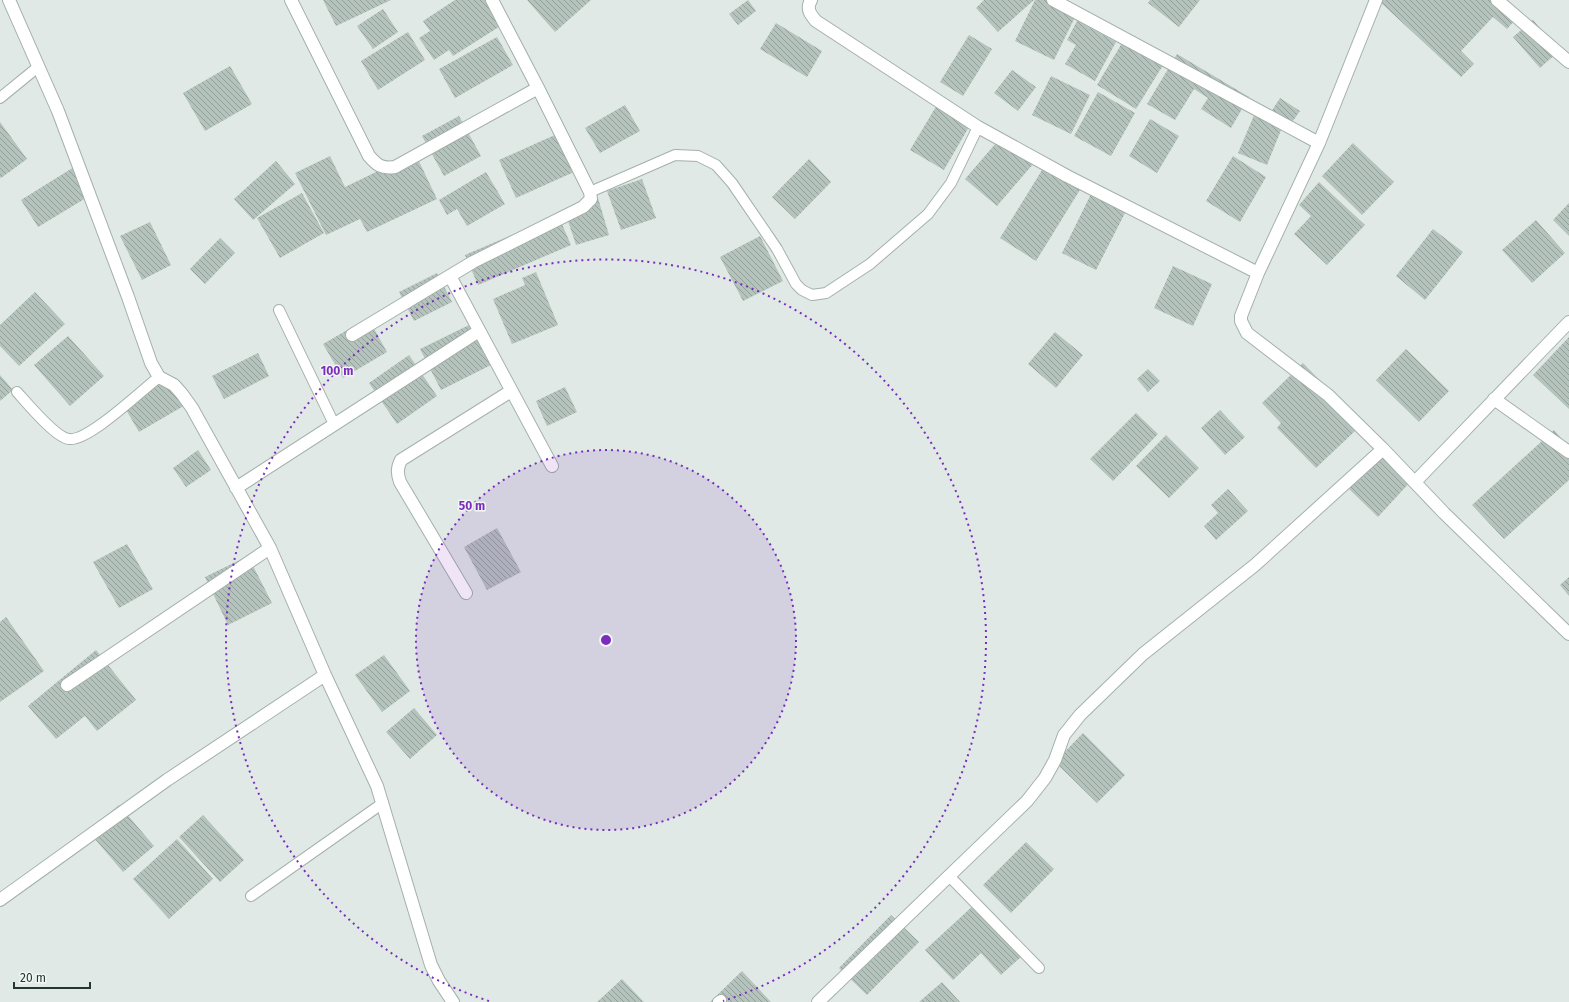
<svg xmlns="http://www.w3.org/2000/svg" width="1569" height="1002" font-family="'Fira Sans',sans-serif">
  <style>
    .building { fill: url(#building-back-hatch) }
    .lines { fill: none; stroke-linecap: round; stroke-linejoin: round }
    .lane-casing { stroke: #a4b0ab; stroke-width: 12 }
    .street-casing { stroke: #a4b0ab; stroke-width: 14 }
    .lane { stroke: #fff; stroke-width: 10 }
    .street { stroke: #fff; stroke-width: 12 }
    .ring { fill: none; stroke: #7b2cbf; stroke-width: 2; stroke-dasharray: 2 4 }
    .centre { fill: #7b2cbf; stroke: #eff6f3; stroke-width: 2 }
    .ring-label { font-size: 12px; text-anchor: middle; font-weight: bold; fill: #7b2cbf; stroke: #eff6f3; stroke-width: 3; stroke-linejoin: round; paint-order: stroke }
  </style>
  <defs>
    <pattern id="building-back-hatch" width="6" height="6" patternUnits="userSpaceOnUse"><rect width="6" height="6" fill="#b5c3bd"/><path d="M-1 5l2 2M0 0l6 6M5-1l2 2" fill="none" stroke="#939f9a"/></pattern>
  </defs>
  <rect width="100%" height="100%" fill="#e0e9e5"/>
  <!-- building -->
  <path class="building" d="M323 0H391L336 26Z
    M455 0H486L502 25 453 56 449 50 434 60 419 38 430 31 423 21Z
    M527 0H591L555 32Z
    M748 0 756 11 738 25 729 14Z
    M984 0H1034L998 32 976 8Z
    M1035 0H1061L1079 9 1054 60 1015 41Z
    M1150 0H1200L1179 27 1148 3Z
    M1381 0H1507L1521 13 1507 29 1493 17 1461 51 1474 64 1461 77 1379 1Z
    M383 9 398 32 373 49 357 26Z
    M1533 20 1559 51 1540 68 1513 37Z
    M1077 21 1116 42 1095 81 1065 64 1076 45 1067 40Z
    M776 23 822 51 807 77 760 49Z
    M408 32 425 60 378 90 361 61Z
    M969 35 992 49 963 96 940 82Z
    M497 37 513 65 455 98 439 69Z
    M1125 38 1165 62 1136 109 1097 85Z
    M1177 54 1249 97 1231 128 1201 109 1208 98 1194 89 1175 120 1147 104Z
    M230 66 252 104 205 131 183 93Z
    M1012 70 1036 87 1018 111 994 93Z
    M1051 76 1090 95 1071 134 1032 115Z
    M1098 92 1135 113 1111 156 1074 136Z
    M1280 98 1300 111 1288 128 1269 115Z
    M625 105 640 131 600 153 585 128Z
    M937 105 970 125 944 170 910 150Z
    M1255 113 1283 125 1267 165 1238 153Z
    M459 116 481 156 444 176 422 136Z
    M1150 119 1179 136 1157 173 1129 156Z
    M0 122 27 159 1 178 0 177Z
    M557 134 574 172 516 198 499 160Z
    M1002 136 1034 163 997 206 965 179Z
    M1353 143 1394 182 1362 215 1322 176Z
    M415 153 437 199 367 232 360 219 326 235 295 173 330 156 345 187Z
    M1233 156 1266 177 1240 222 1206 201Z
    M809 159 831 182 795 219 772 197Z
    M276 161 295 184 253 220 234 199Z
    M1047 162 1083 185 1036 261 1000 238Z
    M74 167 91 195 38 227 21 200Z
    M486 172 505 204 467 226 457 209 447 215 439 200Z
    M642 179 656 218 621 230 607 191Z
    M1319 182 1365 225 1327 265 1294 234 1311 216 1299 205Z
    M302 193 324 233 280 258 257 218Z
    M1091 194 1126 211 1096 270 1062 253Z
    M598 198 609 235 576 245 564 209Z
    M1569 203V236L1553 220Z
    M558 215 571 245 478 285 465 255Z
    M1536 220 1565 253 1532 283 1502 250Z
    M150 222 171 265 142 280 120 236Z
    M1433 229 1463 252 1425 300 1396 276Z
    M760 236 783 281 743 301 720 257Z
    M220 238 235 253 205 284 190 269Z
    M1173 266 1212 284 1193 326 1154 308Z
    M536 272 558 325 512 344 493 299 525 285 522 278Z
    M437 273 452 302 414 321 399 292Z
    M35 292 65 324 19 366 0 346V325Z
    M368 318 387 352 343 378 323 344Z
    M473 323 493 364 441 390 420 349Z
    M1055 332 1083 355 1056 388 1028 364Z
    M68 336 104 376 70 406 34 365Z
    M1569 337V409L1533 375Z
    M1406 349 1449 391 1419 422 1376 380Z
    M258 353 269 376 224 399 212 376Z
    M409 355 437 396 397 424 369 383Z
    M1303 363 1339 400 1332 407 1355 431 1316 468 1277 428 1281 423 1262 403Z
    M1148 369 1160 381 1148 392 1137 379Z
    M0 375 13 390 0 401Z
    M170 376 187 404 139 432 122 403Z
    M565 387 577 412 547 426 536 401Z
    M1220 410 1245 437 1225 455 1201 428Z
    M1136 413 1158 434 1113 481 1090 459Z
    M1554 430 1569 447V480L1504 539 1472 505Z
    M1166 435 1199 468 1169 498 1136 466Z
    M198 450 211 470 186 487 173 468Z
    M1383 453 1412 480 1378 517 1349 489Z
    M1228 489 1248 511 1216 540 1204 526 1218 513 1211 505Z
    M497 528 521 572 487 590 464 547Z
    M127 544 153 589 119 608 93 562Z
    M248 556 272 603 228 625 205 577Z
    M1569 577V596L1560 585Z
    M6 617 44 671 0 702V622Z
    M96 650 136 700 97 731 85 716 56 739 28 706Z
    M384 655 410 691 382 712 355 675Z
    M414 708 437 735 410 759 386 732Z
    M1083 733 1125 775 1097 803 1055 762Z
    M119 805 154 846 123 872 88 831Z
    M203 815 244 860 220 882 179 837Z
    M177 839 213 879 169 919 133 879Z
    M1026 842 1054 869 1011 913 983 885Z
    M975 904 1022 956 1001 975 981 953 953 980 925 950Z
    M891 915 919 942 867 995 839 968Z
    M742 971 771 1002H710Z
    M622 979 644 1002H597Z
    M942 982 960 1002H919Z"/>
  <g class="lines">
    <defs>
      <path id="lane" d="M0 98 38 67
        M590 192 675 155 698 156 716 165 732 183 777 249 796 284 802 290 812 295 826 293 870 264 928 214 951 183 978 127
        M279 310 334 424
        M17 392C27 403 56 438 69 439 88 442 142 390 159 377
        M949 876 1039 968
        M251 896 383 803
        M718 1002 721 1000"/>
      <path id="street" d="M9 0 58 111 128 297 151 363 159 377 174 385 182 394 192 408 270 548 325 675 377 786 431 965 439 981 453 1002
        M291 0 369 156C377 165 381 169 395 167L538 88
        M811 0C806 9 810 14 816 21L978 127 1067 176 1258 273
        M1053 0 1319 143
        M1497 0 1569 62
        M450 276 552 466
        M352 335 473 262 583 207 591 199 590 192 538 88 492 0
        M1494 399 1569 452
        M1383 449 1444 513 1569 634
        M1415 482 1569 322
        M236 488 479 331
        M466 593 400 482C397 473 397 468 401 460L511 391
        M67 685 270 548
        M0 900 167 780 325 675
        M818 1002 1027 801 1045 778 1055 760 1064 735 1080 715 1143 654 1255 565 1383 449 1328 395 1247 333 1241 321V316L1258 273 1319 143 1376 0"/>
    </defs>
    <!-- lane casing -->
    <use href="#lane" class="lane-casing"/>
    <!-- street casing -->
    <use href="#street" class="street-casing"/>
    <!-- lane -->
    <use href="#lane" class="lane"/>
    <!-- street -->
    <use href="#street" class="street"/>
  </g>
  <!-- distance rings -->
  <circle cx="606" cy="640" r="190" fill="#7b2cbf" fill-opacity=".12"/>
  <g class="ring">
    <circle cx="606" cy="640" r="190"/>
    <path d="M489 1001A380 380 0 1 1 723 1001"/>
  </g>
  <circle cx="606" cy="640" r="6" class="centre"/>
  <g class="ring-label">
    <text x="337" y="375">100 m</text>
    <text x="472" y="510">50 m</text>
  </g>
  <!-- scale -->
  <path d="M14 982v6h76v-6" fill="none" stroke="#233731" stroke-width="2"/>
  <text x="20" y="982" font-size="12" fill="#233731" stroke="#eff6f3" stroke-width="3" paint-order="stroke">20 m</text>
</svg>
